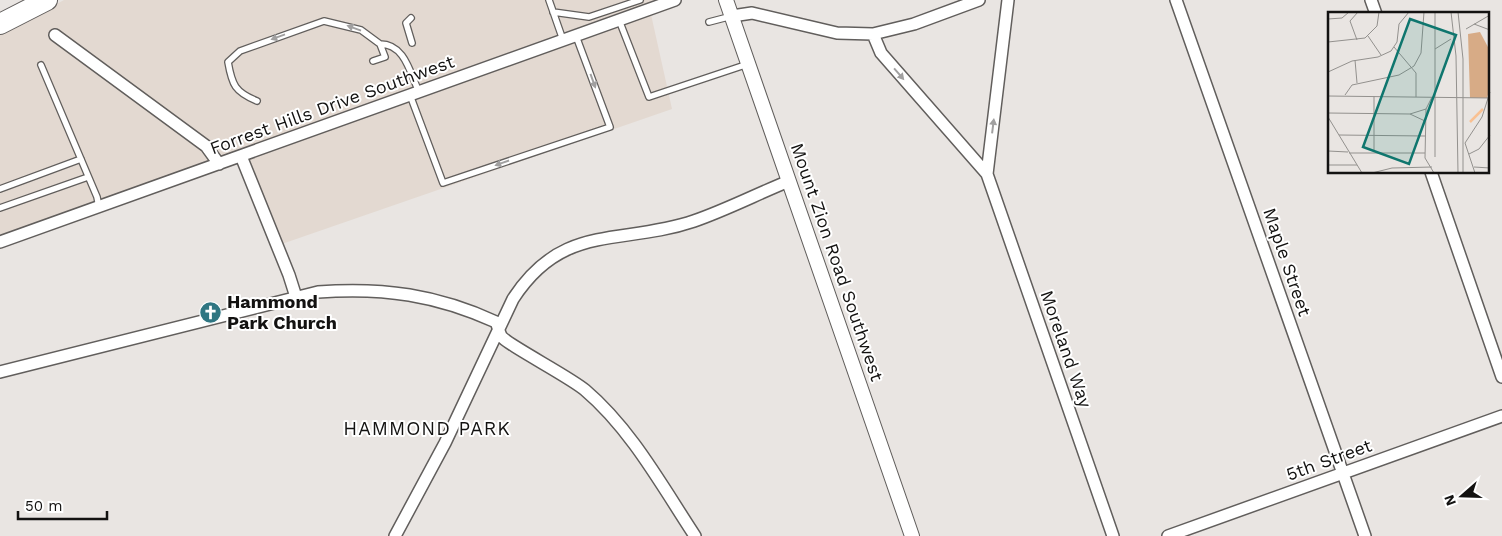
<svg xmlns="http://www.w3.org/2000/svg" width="1502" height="536" font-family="'Work Sans',sans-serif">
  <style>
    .built { fill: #e3d9d1 }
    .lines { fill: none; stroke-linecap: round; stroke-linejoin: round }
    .service-casing { stroke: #615e5c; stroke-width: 8 }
    .minor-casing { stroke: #615e5c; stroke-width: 14 }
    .tertiary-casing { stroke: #615e5c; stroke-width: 16 }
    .motorway-casing { stroke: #615e5c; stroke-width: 22 }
    .service { stroke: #fff; stroke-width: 5.5 }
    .minor { stroke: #fff; stroke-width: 11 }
    .tertiary { stroke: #fff; stroke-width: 14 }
    .motorway { stroke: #fff; stroke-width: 20 }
    .oneway { fill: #a1a0a0 }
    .labels { text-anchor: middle; stroke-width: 4; stroke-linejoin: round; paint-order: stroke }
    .street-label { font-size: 18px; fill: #131211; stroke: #fff }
    .poi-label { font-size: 18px; font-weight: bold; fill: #131211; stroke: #fff; text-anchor: start }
    .neighbourhood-label { font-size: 19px; letter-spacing: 1px; fill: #131211; stroke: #fff }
    .inset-river { fill: none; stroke: #f9c193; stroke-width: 2.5 }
    .inset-road { fill: none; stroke: #93918e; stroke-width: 1 }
    .view { fill: #0f766e; fill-opacity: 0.15; stroke: #0f766e; stroke-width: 2.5 }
    .inset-edge { fill: none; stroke: #131211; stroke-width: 2.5 }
  </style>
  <rect width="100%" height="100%" fill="#e9e5e2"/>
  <!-- built -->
  <path class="built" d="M64 0H678L650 10 672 109 276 246 244 159 0 245V35Z"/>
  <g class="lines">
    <defs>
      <path id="service" d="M549 0 563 40
        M553 12 589 17 640 0
        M411 18 406 23 412 43
        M619 20 649 97 748 64
        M709 22 732 16
        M380 44C405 44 410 73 419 92
        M41 65 97 197 99 207
        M410 95 443 183 610 127 576 36
        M257 101C235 92 232 85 228 62L240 51 324 21 361 30 380 44 385 57 373 61
        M0 189 81 159
        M0 208 88 177"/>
      <path id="minor" d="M1176 0 1365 536
        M1371 0 1376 14
        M732 16 752 13 837 33 873 34 914 24 979 0
        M873 34 881 53 987 174 1113 536
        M55 35 206 146 219 164
        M241 156 289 275 296 297
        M1431 172 1502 377
        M987 174 1008 0
        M0 242 675 0
        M0 372 318 292C383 287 437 295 496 322 498 326 499 332 501 336 506 344 570 377 585 390 631 429 662 486 695 536
        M395 536 445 443 513 299C563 222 620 246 694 221 726 210 757 194 789 181
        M1168 536 1502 416"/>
      <path id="tertiary" d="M726 0 912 536"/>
      <path id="motorway" d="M0 24 47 0"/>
    </defs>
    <!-- service casing -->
    <use href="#service" class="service-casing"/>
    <!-- minor casing -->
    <use href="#minor" class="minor-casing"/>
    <!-- tertiary casing -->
    <use href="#tertiary" class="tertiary-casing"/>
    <!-- motorway casing -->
    <use href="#motorway" class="motorway-casing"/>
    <!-- service -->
    <use href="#service" class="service"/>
    <!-- minor -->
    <use href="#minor" class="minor"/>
    <!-- tertiary -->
    <use href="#tertiary" class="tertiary"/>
    <!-- motorway -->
    <use href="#motorway" class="motorway"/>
  </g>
  <!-- one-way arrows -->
  <defs><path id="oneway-solid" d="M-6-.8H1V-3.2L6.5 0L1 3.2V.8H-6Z" transform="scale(1.25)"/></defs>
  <g class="oneway">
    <use href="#oneway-solid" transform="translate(354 28) rotate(-160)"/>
    <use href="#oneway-solid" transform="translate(278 37) rotate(160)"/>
    <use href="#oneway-solid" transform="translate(899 74) rotate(49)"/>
    <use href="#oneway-solid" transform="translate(593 81) rotate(70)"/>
    <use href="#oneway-solid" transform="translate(993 126) rotate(-83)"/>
    <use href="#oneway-solid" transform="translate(502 163) rotate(161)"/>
  </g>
  <!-- icons -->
  <defs>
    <symbol id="church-disc" viewBox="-11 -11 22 22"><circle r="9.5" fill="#2f7682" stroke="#fff"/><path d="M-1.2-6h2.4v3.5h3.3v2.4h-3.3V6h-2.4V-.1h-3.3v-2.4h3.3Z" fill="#fff"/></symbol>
  </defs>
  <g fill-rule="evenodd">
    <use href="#church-disc" x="198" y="300" width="25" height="25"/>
  </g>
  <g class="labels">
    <!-- street labels -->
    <g class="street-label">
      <text transform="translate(332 105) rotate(-20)" y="6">Forrest Hills Drive Southwest</text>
      <text transform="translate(837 262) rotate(71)" y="6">Mount Zion Road Southwest</text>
      <text transform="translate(1287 262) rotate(71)" y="6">Maple Street</text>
      <text transform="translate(1066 349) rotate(71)" y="6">Moreland Way</text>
      <text transform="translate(1329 460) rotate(-20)" y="6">5th Street</text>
    </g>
    <!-- poi labels -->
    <g class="poi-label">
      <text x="227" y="308">Hammond<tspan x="227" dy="21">Park Church</tspan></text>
    </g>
    <!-- neighbourhood labels -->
    <g class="neighbourhood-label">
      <text x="427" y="435">HAMMOND PARK</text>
    </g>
  </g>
  <!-- overview -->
  <g transform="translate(1328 12)">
    <rect width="161" height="161" fill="#e9e5e2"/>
    <path d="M152 20 161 37V79L159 86H142L140 22Z" fill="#d7ab86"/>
    <path class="inset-river" d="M142 110 155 97"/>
    <path class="inset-road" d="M123 0 128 44 130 161M130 0 135 47V161M0 7 14 6 21 0M146 12 162 18M138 17 162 3M40 24 53 43M29 28 22 9 30 0M0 30 37 26 49 14 51 0M66 35 88 61V85M107 37 123 27M27 48 29 71M0 60 24 49 50 45 63 39 69 30 71 12 81 0M17 83 24 73 71 63 86 54 93 41 96 0M0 84 162 86M104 85 98 97 97 146 106 161M0 101 82 102 98 97M82 102 97 109M0 105 34 161M11 123 97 124M0 139 20 140M46 140V84M21 141H97M141 142 151 137 162 123M107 145V0M0 153H29M146 155 162 156M44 161 64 156 104 155M147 161 137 131 154 105 162 80"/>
    <path class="view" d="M82 7 128 23 81 152 35 135Z"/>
    <rect width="161" height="161" class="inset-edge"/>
  </g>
  <!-- north arrow -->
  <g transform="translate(1462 496) rotate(250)" stroke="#ffffff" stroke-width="4" paint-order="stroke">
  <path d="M0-4L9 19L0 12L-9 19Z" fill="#131211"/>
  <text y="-8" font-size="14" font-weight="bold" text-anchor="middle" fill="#131211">N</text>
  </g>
  <!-- scale -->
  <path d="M18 511v8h89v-8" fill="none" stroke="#131211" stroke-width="2.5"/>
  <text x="25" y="511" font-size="15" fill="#131211" stroke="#ffffff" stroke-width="4" paint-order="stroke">50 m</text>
</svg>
